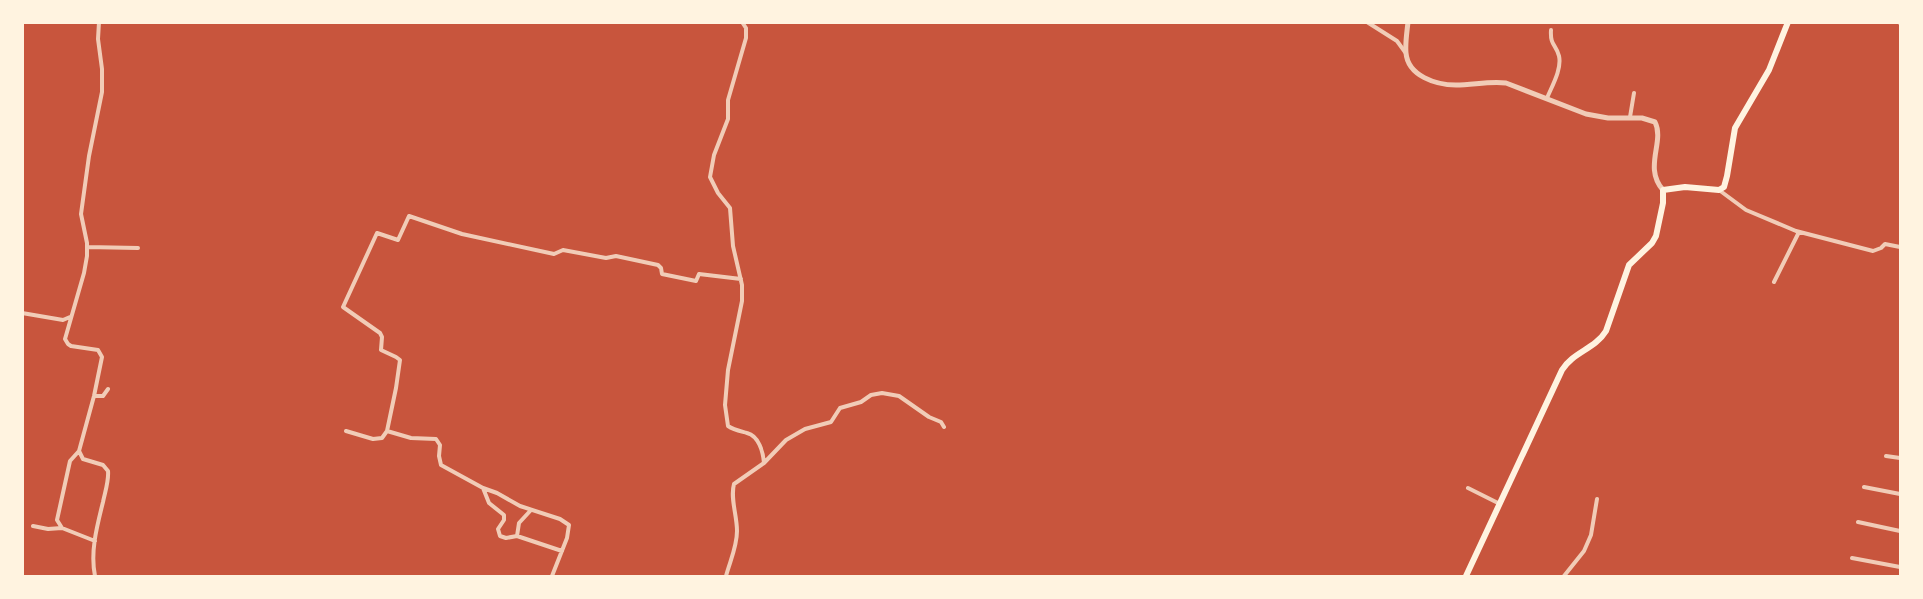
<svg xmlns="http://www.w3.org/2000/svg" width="1923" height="599" font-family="'Work Sans',sans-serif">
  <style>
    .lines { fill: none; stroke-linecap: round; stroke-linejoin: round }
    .minor { stroke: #f1ccb7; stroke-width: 4 }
    .tertiary { stroke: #f1ccb7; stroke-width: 5 }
    .primary { stroke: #fff3e0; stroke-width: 6 }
  </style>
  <rect width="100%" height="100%" fill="#c8553d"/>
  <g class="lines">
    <!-- minor -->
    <path class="minor" d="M1367 22 1397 41 1405 52
      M1899 22 1900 23
      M1547 98C1552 86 1562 69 1559 56 1556 44 1550 46 1551 30
      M1630 117 1634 93
      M1719 190 1746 210 1796 231 1873 251 1881 248 1885 244 1900 247
      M87 247 138 248
      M1774 282 1799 232
      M22 313 63 320 70 317
      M94 396H103L108 389
      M346 431 373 439 382 438 387 431
      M79 451 70 461 57 520 62 528 95 541
      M1886 456 1900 458
      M764 463 786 440 805 429 831 422 840 408 861 402 871 395 882 393 899 396 929 417 941 422 944 427
      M1864 487 1900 494
      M483 488 489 503 504 515V520L498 529 500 536 506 538 517 536 562 551
      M1468 488 1500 504
      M1858 522 1900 531
      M33 526 48 529 62 528
      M517 536 519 523 531 510
      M1852 558 1900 567
      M95 576C90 552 97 526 103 502 105 492 109 481 108 471L103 465 83 459 79 451 94 396 102 357 98 350 71 346 68 344 65 339 84 273 87 256V243L81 214 89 156 102 92V69L98 39 99 22
      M552 576 567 538 569 525 560 519 520 506 497 493 483 488 441 465 439 456 440 445 436 439 411 438 387 431 396 388 400 360 396 357 381 350 382 337 380 333 343 307 377 233 398 240 409 216 462 234 554 254 563 250 606 258 616 256 658 265 661 268 662 274 696 281 699 274 741 279
      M726 576C730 561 737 547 737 531 737 515 730 498 734 484L764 463C763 452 759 436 747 433 740 431 734 430 728 426L725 405 728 370 742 301V285L733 246 730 208 718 193 710 177 714 155 728 119V100L746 38V28L742 22
      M1564 576 1584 551 1591 535 1597 499"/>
    <!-- tertiary -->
    <path class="tertiary" d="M1408 22C1407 32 1405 43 1406 53 1408 76 1436 85 1456 85 1473 85 1489 81 1506 83L1586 114 1608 118H1642L1655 122C1665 142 1643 167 1663 190"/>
    <!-- primary -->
    <path class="primary" d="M1466 576 1562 370C1573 352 1595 349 1606 331L1629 265 1652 243 1656 236 1663 203V190L1685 187 1719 190 1724 187 1727 176 1735 128 1769 70 1788 22"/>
  </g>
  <!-- border -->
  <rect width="1923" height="599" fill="none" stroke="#fff3e0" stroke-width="48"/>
</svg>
